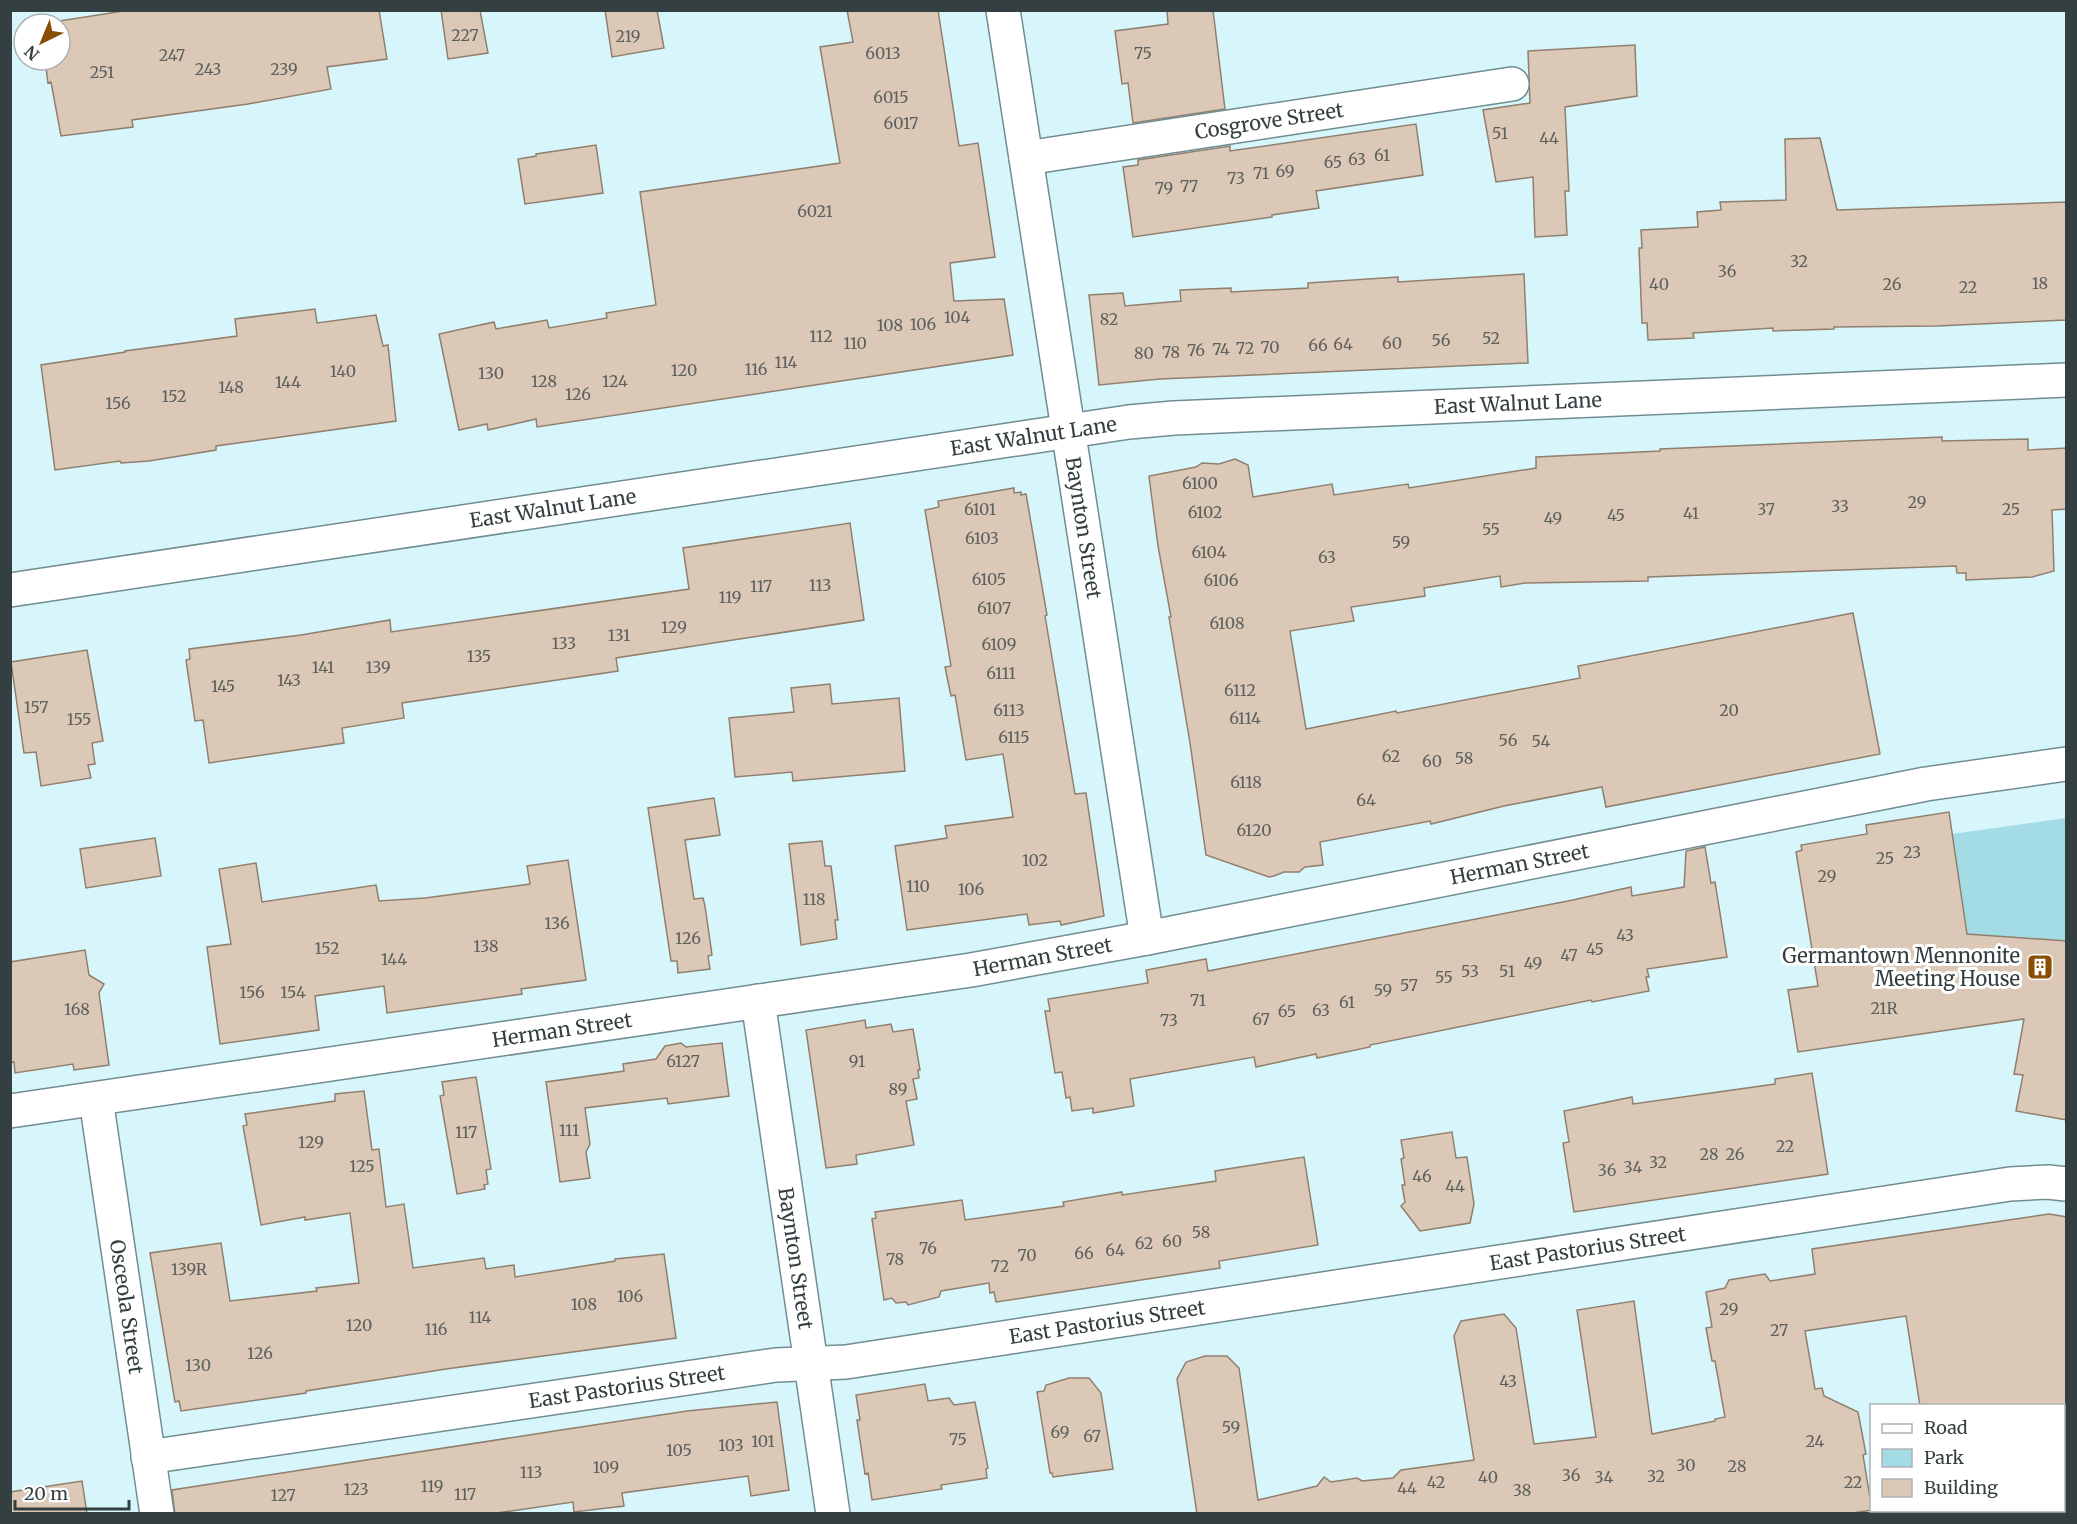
<svg xmlns="http://www.w3.org/2000/svg" width="2077" height="1524" font-family="Merriweather,serif">
  <style>
    .green { fill: #a4dce6 }
    .building { fill: #dcc8b6; stroke: #917f6e; stroke-width: 1.5 }
    .lines { fill: none; stroke-linecap: round; stroke-linejoin: round }
    .minor-casing { stroke: #718d92; stroke-width: 36 }
    .minor { stroke: #fff; stroke-width: 33 }
    .labels { text-anchor: middle; stroke-width: 6; stroke-linejoin: round; paint-order: stroke }
    .number-label { font-size: 16px; fill: #5d615e }
    .street-label { font-size: 20px; fill: #333f41; stroke: #fff }
    .poi-label { font-size: 20px; fill: #333f41; stroke: #fff; text-anchor: end }
  </style>
  <rect width="100%" height="100%" fill="#d7f6fb"/>
  <!-- green -->
  <path class="green" d="M2066 818V941L1971 957 1952 834Z"/>
  <!-- building -->
  <path class="building" d="M130 10H379L387 59 327 67 331 89 248 104 132 120 133 127 61 136 51 82 48 83 45 60H60V24H40Z
    M441 10H480L488 53 448 59Z
    M605 10H657L664 48 612 57Z
    M847 10H938L959 146 978 143 995 257 950 263 954 301 1004 299 1013 355 537 427 536 419 488 430 487 424 459 430 439 334 494 322 496 329 547 320 549 328 607 318 606 313 656 305 640 192 840 163 820 47 853 42Z
    M1167 10H1213L1225 109 1133 123 1128 83 1122 84 1115 31 1168 24Z
    M1635 45 1637 96 1565 107 1569 191H1565L1567 235 1535 237 1533 177 1496 182 1483 110 1530 103 1528 51Z
    M1416 124 1423 175 1316 191 1319 208 1272 215V217L1133 237 1123 167 1138 165V160L1230 146V151Z
    M1820 138 1837 210 2067 202V320L1937 326 1834 327V329L1773 331V328L1693 333 1694 338 1648 340 1647 323H1642L1639 248H1642L1641 230 1698 227 1697 212 1721 210 1720 202 1786 200 1785 139Z
    M596 145 603 193 525 204 518 159 536 156V154Z
    M1524 274 1528 363 1160 379 1099 385 1089 295 1123 293 1125 306 1181 301 1180 290 1231 288V292L1308 288V283L1398 277V282Z
    M315 309 317 323 376 315 383 346 388 345 396 421 216 446V450L149 461 121 463 120 461 55 470 41 365 125 352V351L237 336 235 319Z
    M1942 437V441L2028 439V450L2067 448V509L2052 510 2054 571 2032 577 1966 580V573H1957L1956 566 1648 577V581L1525 583 1501 587 1500 576 1424 588 1425 596 1351 607 1354 621 1290 631 1306 729 1396 711 1397 713 1580 678 1578 666 1853 613 1880 754 1606 807 1602 787 1504 806 1431 824 1430 821 1320 842 1323 865 1305 867 1299 872H1284L1274 876 1269 877 1206 855 1190 743 1169 617H1171L1158 546 1149 476 1196 467 1202 463 1219 464 1235 459 1248 465 1253 497 1332 484 1334 495 1408 484 1409 488 1536 468V457L1660 451V449Z
    M1014 488V493L1021 492V495L1026 494 1047 615 1045 616 1075 794 1086 793 1104 916 1061 925 1060 921 1029 925 1027 914 907 930 895 846 947 838 945 826 1013 817 1003 754 966 760 955 695 951 696 945 667 951 666 925 510 939 507 938 501Z
    M850 523 864 620 616 658 618 671 402 703 404 718 342 728 344 743 209 763 203 720 195 721 186 660 190 659 189 649 301 635 390 620 391 632 689 589 683 548Z
    M87 650 103 741 92 743 95 764 88 765 91 778 41 786 36 752 24 753 11 662Z
    M830 684 832 704 899 698 905 771 793 781 792 772 735 777 729 718 794 712 791 688Z
    M714 798 720 835 685 840 694 899 703 898 705 906 712 955 708 956 710 969 678 973 677 961H671L648 808Z
    M1949 812 1967 934 2067 941V1120L2016 1111 2023 1075 2014 1074 2024 1019 1798 1052 1788 990 1818 986 1796 852 1802 850 1801 845 1867 834 1866 825Z
    M155 838 161 876 86 888 80 849Z
    M822 841 825 866H831L838 920H835L837 939 801 945 789 844Z
    M1705 847 1711 883 1715 882 1727 957 1647 969 1649 977H1646L1649 991 1592 1002 1591 1000 1370 1045V1047L1317 1058 1316 1054 1256 1067 1254 1057 1130 1079 1134 1106 1093 1113V1108L1072 1111 1070 1097 1066 1098 1062 1072 1055 1073 1045 1011H1050L1048 999 1148 983 1146 970 1206 959 1208 971 1573 900 1631 887 1632 896 1684 887 1686 851Z
    M568 860 586 980 521 989 522 994 387 1013 384 986 315 996 319 1030 220 1044 207 947 231 944 219 869 256 863 262 902 376 885 379 901 425 898 530 884 527 866Z
    M85 950 89 975 104 984 99 993 109 1065 74 1070 73 1064 15 1073 14 1062 10 1063V962Z
    M865 1020 866 1028 891 1024 893 1032 913 1029 920 1070H918L919 1078 913 1079 917 1099 906 1101 914 1145 856 1155 857 1164 826 1168 806 1030Z
    M681 1043 686 1047 722 1043 729 1096 668 1104 667 1098 585 1108 590 1144 586 1152 590 1178 560 1182 546 1082 624 1071 623 1064 656 1059 665 1046Z
    M1812 1073 1828 1174 1574 1212 1563 1143 1569 1142 1564 1111 1632 1097 1633 1104 1775 1084V1079Z
    M476 1077 491 1169 486 1170 488 1184 484 1185 485 1189 457 1194 440 1096 444 1095 442 1082Z
    M364 1091 372 1150 379 1149 386 1207 404 1204 413 1268 484 1258 486 1269 514 1265 515 1277 615 1261V1259L664 1254 676 1338 446 1369 306 1391V1393L181 1411 179 1401 175 1402 150 1253 221 1243 230 1301 317 1291 316 1288 359 1283 350 1213 305 1220V1217L261 1225 243 1126 247 1125 245 1114 335 1101V1094Z
    M1452 1132 1456 1158 1467 1157 1474 1204 1470 1223 1420 1231 1401 1206 1405 1202 1402 1185H1405L1401 1159 1404 1158 1401 1140Z
    M1304 1157 1318 1245 1219 1261 1220 1268 996 1302 994 1292 990 1293 989 1283 941 1291 939 1297 908 1305 906 1302 896 1303 892 1298 884 1300 872 1219 876 1218 875 1212 962 1200 965 1220 1064 1206 1063 1202 1122 1192V1195L1216 1181 1215 1171Z
    M2049 1214 2067 1217V1406H1920L1906 1316 1805 1331 1815 1389 1822 1388 1824 1396 1858 1412 1866 1454 1863 1455 1872 1510 1846 1514H1197L1177 1379 1186 1362 1205 1356H1227L1239 1368 1258 1500 1317 1486 1324 1477 1331 1482 1357 1478 1362 1481 1393 1478 1401 1470 1474 1460 1454 1336 1461 1321 1504 1314 1516 1328 1534 1444 1596 1437 1577 1310 1634 1301 1652 1434 1715 1421V1419L1725 1417 1715 1361H1712L1706 1328 1712 1327 1706 1292 1725 1288 1729 1280 1765 1274 1770 1281 1815 1274 1812 1249Z
    M1069 1378H1089L1101 1393 1113 1469 1053 1477 1052 1473H1050L1037 1392 1044 1391 1046 1385Z
    M925 1384 928 1401 949 1398 954 1405 975 1402 988 1468 986 1469 987 1478 941 1485 942 1489 872 1500 868 1473 865 1474 857 1420H860L856 1395Z
    M777 1402 789 1490 751 1496 748 1476 622 1493 624 1506 574 1512 573 1502 490 1514H175L172 1490 561 1430 687 1411Z
    M82 1481 87 1514H10V1492Z"/>
  <g class="lines">
    <defs>
      <g id="minor">
        <path id="s1" d="M1003 10 1147 938"/>
        <path id="s2" d="M1026 158 1512 84"/>
        <path id="s3" d="M10 590 1129 422 1174 418 2066 380"/>
        <path id="s4" d="M758 1001 833 1514"/>
        <path id="s5" d="M96 1099 157 1514"/>
        <path id="s6" d="M10 1111 971 970 1147 938 1926 784 2066 764"/>
        <path id="s7" d="M148 1457 776 1365 846 1362 2010 1184 2048 1182 2066 1184"/>
      </g>
    </defs>
    <!-- minor casing -->
    <use href="#minor" class="minor-casing"/>
    <!-- minor -->
    <use href="#minor" class="minor"/>
  </g>
  <!-- icons -->
  <defs>
    <symbol id="building-square" viewBox="-11 -11 22 22"><rect x="-9" y="-9" width="18" height="18" rx="4" fill="#884f04" stroke="#fff"/><path d="M-4-6H4V6H1V3H-1V6H-4ZM-2.5-4.3h1.7v1.8h-1.7ZM.8-4.3h1.7v1.8H.8ZM-2.5-1h1.7V.8h-1.7ZM.8-1h1.7V.8H.8Z" fill="#fff"/></symbol>
  </defs>
  <g fill-rule="evenodd">
    <use href="#building-square" x="2025" y="952" width="30" height="30"/>
  </g>
  <g class="labels">
    <!-- number labels -->
    <g class="number-label">
      <text x="465" y="41">227</text>
      <text x="628" y="42">219</text>
      <text x="883" y="59">6013</text>
      <text x="1143" y="59">75</text>
      <text x="172" y="61">247</text>
      <text x="208" y="75">243</text>
      <text x="284" y="75">239</text>
      <text x="102" y="78">251</text>
      <text x="891" y="103">6015</text>
      <text x="901" y="129">6017</text>
      <text x="1500" y="139">51</text>
      <text x="1549" y="144">44</text>
      <text x="1382" y="161">61</text>
      <text x="1357" y="165">63</text>
      <text x="1333" y="168">65</text>
      <text x="1285" y="177">69</text>
      <text x="1261" y="179">71</text>
      <text x="1236" y="184">73</text>
      <text x="1189" y="192">77</text>
      <text x="1164" y="194">79</text>
      <text x="815" y="217">6021</text>
      <text x="1799" y="267">32</text>
      <text x="1727" y="277">36</text>
      <text x="2040" y="289">18</text>
      <text x="1659" y="290">40</text>
      <text x="1892" y="290">26</text>
      <text x="1968" y="293">22</text>
      <text x="957" y="323">104</text>
      <text x="1109" y="325">82</text>
      <text x="923" y="330">106</text>
      <text x="890" y="331">108</text>
      <text x="821" y="342">112</text>
      <text x="1491" y="344">52</text>
      <text x="1441" y="346">56</text>
      <text x="855" y="349">110</text>
      <text x="1392" y="349">60</text>
      <text x="1343" y="350">64</text>
      <text x="1318" y="351">66</text>
      <text x="1270" y="353">70</text>
      <text x="1245" y="354">72</text>
      <text x="1221" y="355">74</text>
      <text x="1196" y="356">76</text>
      <text x="1171" y="358">78</text>
      <text x="1144" y="359">80</text>
      <text x="786" y="368">114</text>
      <text x="756" y="375">116</text>
      <text x="684" y="376">120</text>
      <text x="343" y="377">140</text>
      <text x="491" y="379">130</text>
      <text x="544" y="387">128</text>
      <text x="615" y="387">124</text>
      <text x="288" y="388">144</text>
      <text x="231" y="393">148</text>
      <text x="578" y="400">126</text>
      <text x="174" y="402">152</text>
      <text x="118" y="409">156</text>
      <text x="1200" y="489">6100</text>
      <text x="1917" y="508">29</text>
      <text x="1840" y="512">33</text>
      <text x="980" y="515">6101</text>
      <text x="1766" y="515">37</text>
      <text x="2011" y="515">25</text>
      <text x="1205" y="518">6102</text>
      <text x="1691" y="519">41</text>
      <text x="1616" y="521">45</text>
      <text x="1553" y="524">49</text>
      <text x="1491" y="535">55</text>
      <text x="982" y="544">6103</text>
      <text x="1401" y="548">59</text>
      <text x="1209" y="558">6104</text>
      <text x="1327" y="563">63</text>
      <text x="989" y="585">6105</text>
      <text x="1221" y="586">6106</text>
      <text x="820" y="591">113</text>
      <text x="761" y="592">117</text>
      <text x="730" y="603">119</text>
      <text x="994" y="614">6107</text>
      <text x="1227" y="629">6108</text>
      <text x="674" y="633">129</text>
      <text x="619" y="641">131</text>
      <text x="564" y="649">133</text>
      <text x="999" y="650">6109</text>
      <text x="479" y="662">135</text>
      <text x="323" y="673">141</text>
      <text x="378" y="673">139</text>
      <text x="1001" y="679">6111</text>
      <text x="289" y="686">143</text>
      <text x="223" y="692">145</text>
      <text x="1240" y="696">6112</text>
      <text x="36" y="713">157</text>
      <text x="1009" y="716">6113</text>
      <text x="1729" y="716">20</text>
      <text x="1245" y="724">6114</text>
      <text x="79" y="725">155</text>
      <text x="1014" y="743">6115</text>
      <text x="1508" y="746">56</text>
      <text x="1541" y="747">54</text>
      <text x="1391" y="762">62</text>
      <text x="1464" y="764">58</text>
      <text x="1432" y="767">60</text>
      <text x="1246" y="788">6118</text>
      <text x="1366" y="806">64</text>
      <text x="1254" y="836">6120</text>
      <text x="1912" y="858">23</text>
      <text x="1885" y="864">25</text>
      <text x="1035" y="866">102</text>
      <text x="1827" y="882">29</text>
      <text x="918" y="892">110</text>
      <text x="971" y="895">106</text>
      <text x="814" y="905">118</text>
      <text x="557" y="929">136</text>
      <text x="1625" y="941">43</text>
      <text x="688" y="944">126</text>
      <text x="486" y="952">138</text>
      <text x="327" y="954">152</text>
      <text x="1595" y="955">45</text>
      <text x="1569" y="961">47</text>
      <text x="394" y="965">144</text>
      <text x="1533" y="969">49</text>
      <text x="1470" y="977">53</text>
      <text x="1507" y="977">51</text>
      <text x="1444" y="983">55</text>
      <text x="1409" y="991">57</text>
      <text x="1383" y="996">59</text>
      <text x="252" y="998">156</text>
      <text x="293" y="998">154</text>
      <text x="1198" y="1006">71</text>
      <text x="1347" y="1008">61</text>
      <text x="1884" y="1014">21R</text>
      <text x="77" y="1015">168</text>
      <text x="1321" y="1016">63</text>
      <text x="1287" y="1017">65</text>
      <text x="1261" y="1025">67</text>
      <text x="1169" y="1026">73</text>
      <text x="683" y="1067">6127</text>
      <text x="857" y="1067">91</text>
      <text x="898" y="1095">89</text>
      <text x="569" y="1136">111</text>
      <text x="466" y="1138">117</text>
      <text x="311" y="1148">129</text>
      <text x="1785" y="1152">22</text>
      <text x="1709" y="1160">28</text>
      <text x="1735" y="1160">26</text>
      <text x="1658" y="1168">32</text>
      <text x="362" y="1172">125</text>
      <text x="1633" y="1173">34</text>
      <text x="1607" y="1176">36</text>
      <text x="1422" y="1182">46</text>
      <text x="1455" y="1192">44</text>
      <text x="1201" y="1238">58</text>
      <text x="1172" y="1247">60</text>
      <text x="1144" y="1249">62</text>
      <text x="928" y="1254">76</text>
      <text x="1115" y="1256">64</text>
      <text x="1084" y="1259">66</text>
      <text x="1027" y="1261">70</text>
      <text x="895" y="1265">78</text>
      <text x="1000" y="1272">72</text>
      <text x="189" y="1275">139R</text>
      <text x="630" y="1302">106</text>
      <text x="584" y="1310">108</text>
      <text x="1729" y="1315">29</text>
      <text x="480" y="1323">114</text>
      <text x="359" y="1331">120</text>
      <text x="436" y="1335">116</text>
      <text x="1779" y="1336">27</text>
      <text x="260" y="1359">126</text>
      <text x="198" y="1371">130</text>
      <text x="1508" y="1387">43</text>
      <text x="1231" y="1433">59</text>
      <text x="1060" y="1438">69</text>
      <text x="1092" y="1442">67</text>
      <text x="958" y="1445">75</text>
      <text x="763" y="1447">101</text>
      <text x="1815" y="1447">24</text>
      <text x="731" y="1451">103</text>
      <text x="679" y="1456">105</text>
      <text x="1686" y="1471">30</text>
      <text x="1737" y="1472">28</text>
      <text x="606" y="1473">109</text>
      <text x="531" y="1478">113</text>
      <text x="1571" y="1481">36</text>
      <text x="1656" y="1482">32</text>
      <text x="1488" y="1483">40</text>
      <text x="1604" y="1483">34</text>
      <text x="1436" y="1488">42</text>
      <text x="1853" y="1488">22</text>
      <text x="432" y="1492">119</text>
      <text x="1407" y="1494">44</text>
      <text x="356" y="1495">123</text>
      <text x="1522" y="1496">38</text>
      <text x="465" y="1500">117</text>
      <text x="283" y="1501">127</text>
    </g>
    <!-- street labels -->
    <g class="street-label">
      <text dy="7" stroke="none"><textPath href="#s2" startOffset="246">Cosgrove Street</textPath></text>
      <text dy="7" stroke="none"><textPath href="#s3" startOffset="1521">East Walnut Lane</textPath></text>
      <text dy="7" stroke="none"><textPath href="#s3" startOffset="1035">East Walnut Lane</textPath></text>
      <text dy="7" stroke="none"><textPath href="#s3" startOffset="549">East Walnut Lane</textPath></text>
      <text dy="7" stroke="none"><textPath href="#s1" startOffset="524">Baynton Street</textPath></text>
      <text dy="7" stroke="none"><textPath href="#s6" startOffset="1530">Herman Street</textPath></text>
      <text dy="7" stroke="none"><textPath href="#s6" startOffset="1044">Herman Street</textPath></text>
      <text dy="7" stroke="none"><textPath href="#s6" startOffset="558">Herman Street</textPath></text>
      <text dy="7" stroke="none"><textPath href="#s7" startOffset="1455">East Pastorius Street</textPath></text>
      <text dy="7" stroke="none"><textPath href="#s4" startOffset="260">Baynton Street</textPath></text>
      <text dy="7" stroke="none"><textPath href="#s5" startOffset="210">Osceola Street</textPath></text>
      <text dy="7" stroke="none"><textPath href="#s7" startOffset="969">East Pastorius Street</textPath></text>
      <text dy="7" stroke="none"><textPath href="#s7" startOffset="484">East Pastorius Street</textPath></text>
    </g>
    <!-- poi labels -->
    <g class="poi-label">
      <text x="2020" y="963">Germantown Mennonite<tspan x="2020" dy="23">Meeting House</tspan></text>
    </g>
  </g>
  <!-- border -->
  <rect width="2077" height="1524" fill="none" stroke="#333f41" stroke-width="24"/>
  <!-- legend -->
  <rect x="1870" y="1404" width="195" height="108" fill="#ffffff" stroke="#adb2b3" stroke-width="1.5"/>
  <rect x="1882" y="1424" width="30" height="9" fill="#ffffff" stroke="#adb2b3" stroke-width="1.5"/>
  <text x="1924" y="1434" font-size="18" fill="#333f41">Road</text>
  <rect x="1882" y="1449" width="30" height="18" fill="#a4dce6" stroke="#adb2b3" stroke-width="1.5"/>
  <text x="1924" y="1464" font-size="18" fill="#333f41">Park</text>
  <rect x="1882" y="1479" width="30" height="18" fill="#dcc8b6" stroke="#adb2b3" stroke-width="1.5"/>
  <text x="1924" y="1494" font-size="18" fill="#333f41">Building</text>
  <!-- north arrow -->
  <g transform="translate(42 42) rotate(223)"><circle r="28" fill="#ffffff" stroke="#adb2b3" stroke-width="1.5"/>
  <path d="M0-4.5L10 22L0 15L-10 22Z" fill="#884f04"/>
  <text y="-9" font-size="16" font-weight="bold" text-anchor="middle" fill="#333f41">N</text>
  </g>
  <!-- scale -->
  <path d="M15 1500v9h114v-9" fill="none" stroke="#333f41" stroke-width="3"/>
  <text x="24" y="1500" font-size="18" fill="#333f41" stroke="#ffffff" stroke-width="4.5" paint-order="stroke">20 m</text>
</svg>
